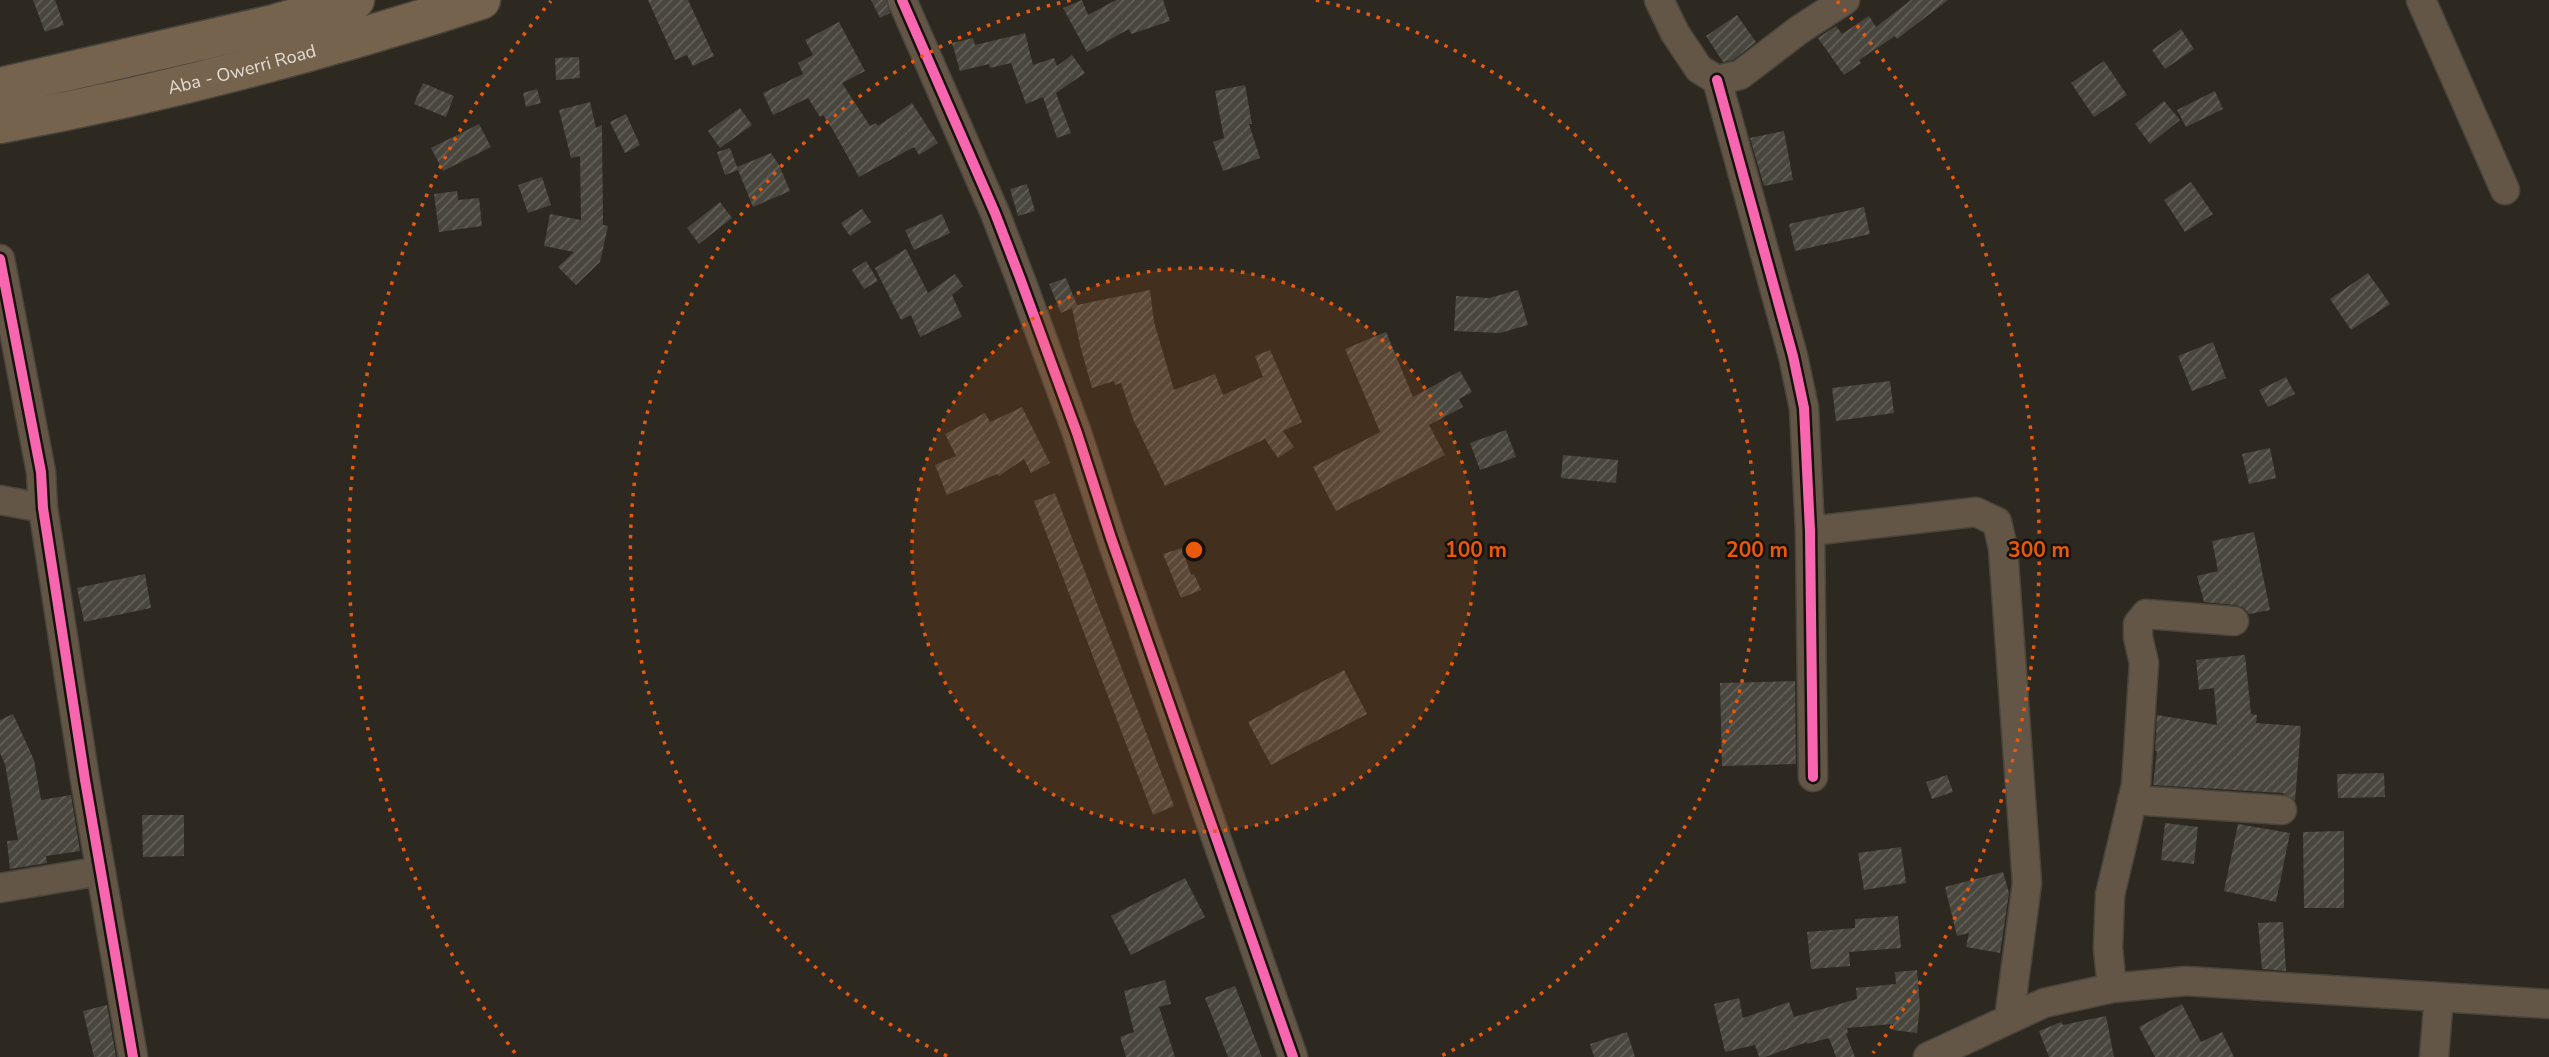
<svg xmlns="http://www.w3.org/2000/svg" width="2549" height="1057" font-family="'Nunito Sans',sans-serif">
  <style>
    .building { fill: url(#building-hatch) }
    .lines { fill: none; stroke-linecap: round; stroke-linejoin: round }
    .minor-casing { stroke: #49453d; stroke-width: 31 }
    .highway-casing { stroke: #49453d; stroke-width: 41 }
    .minor { stroke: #645647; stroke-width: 28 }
    .highway { stroke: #76634e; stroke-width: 38 }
    .cycleway-casing { stroke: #17130c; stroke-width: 15 }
    .cycleway { stroke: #f766af; stroke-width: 10 }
    .ring { fill: none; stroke: #e8590c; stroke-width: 3.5; stroke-dasharray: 3.5 7 }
    .labels { text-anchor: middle; stroke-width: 5; stroke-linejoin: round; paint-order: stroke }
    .street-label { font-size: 18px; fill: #e3dcd2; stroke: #17130c }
    .centre { fill: #e8590c; stroke: #17130c; stroke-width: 3.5 }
    .ring-label { font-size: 21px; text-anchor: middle; font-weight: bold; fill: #e8590c; stroke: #17130c; stroke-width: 5; stroke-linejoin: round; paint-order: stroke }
  </style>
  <defs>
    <pattern id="building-hatch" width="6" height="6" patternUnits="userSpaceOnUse" patternTransform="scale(1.75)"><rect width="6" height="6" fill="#49463e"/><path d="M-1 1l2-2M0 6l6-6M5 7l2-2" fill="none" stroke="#636059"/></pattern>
  </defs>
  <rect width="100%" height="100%" fill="#2d2920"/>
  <!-- building -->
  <path class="building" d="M33 0H55L64 25 45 32Z
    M648 0H688L714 56 693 66 687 55 675 60Z
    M871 0H886L890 13 880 18Z
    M1082 0 1088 15 1116 0H1163L1170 21 1131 34 1129 29 1087 52 1063 8Z
    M1911 0H1948L1897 39 1895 36 1859 60 1861 63 1844 75 1818 38 1836 26 1842 34 1869 16 1876 27Z
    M1737 15 1756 42 1733 60 1723 62 1706 36Z
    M839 22 865 71 842 83 870 126 876 123 878 126 912 103 938 143 919 155 914 147 859 177 833 130 823 115 820 117 808 98 773 115 763 93 803 74 798 63 813 55 805 40Z
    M2181 29 2194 49 2165 69 2152 50Z
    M1025 33 1033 65 1054 58 1057 66 1072 55 1085 73 1056 93 1071 133 1057 138 1043 97 1026 104 1011 63 990 68 989 64 960 71 952 43 973 38 975 45Z
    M579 57 580 78 556 80 555 58Z
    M2104 61 2127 95 2094 117 2071 83Z
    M423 83 454 96 446 117 414 104Z
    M1245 85 1252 124H1249L1260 158 1223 171 1213 142 1224 138 1215 91Z
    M537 89 541 103 526 107 523 93Z
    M2215 91 2223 109 2186 127 2177 110Z
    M2164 101 2180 120 2150 144 2135 124Z
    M590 102 596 128 602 125 603 225 608 226 600 262 576 285 558 267 574 252 544 246 550 214 581 220 580 156 571 158 559 110Z
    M740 108 752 125 720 148 708 131Z
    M626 114 640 145 625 153 610 122Z
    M479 124 491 147 443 171 431 148Z
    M1784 131 1793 180 1764 186 1750 138Z
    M730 148 737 167 771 153 779 165 790 191 753 207 738 170 725 175 717 152Z
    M542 177 551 205 528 213 518 185Z
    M2191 182 2213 214 2185 232 2164 200Z
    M1027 184 1035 211 1018 216 1010 189Z
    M457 191 458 200 479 198 482 226 439 232 434 194Z
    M720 202 732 218 699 244 687 228Z
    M1864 207 1870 234 1795 251 1789 224Z
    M862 209 871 222 850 236 841 223Z
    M942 214 950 233 914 250 905 230Z
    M906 249 928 293 955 274 963 286 952 295 962 317 920 337 911 315 901 320 875 268Z
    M866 261 878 281 864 289 852 270Z
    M2368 273 2390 304 2351 330 2330 299Z
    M1066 278 1077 305 1150 290 1154 322 1174 390 1215 374 1223 395 1263 377 1255 356 1270 350 1302 422 1283 431 1294 447 1278 458 1265 439 1165 486 1133 419 1121 383 1115 385 1114 381 1092 388 1081 349 1072 308 1061 313 1049 284Z
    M1518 290 1528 325 1500 333 1454 331 1456 296 1489 298Z
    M1386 332 1413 397 1460 371 1472 392 1459 399 1463 407 1429 425 1445 455 1336 511 1313 467 1380 432 1345 349Z
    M2213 342 2226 378 2192 391 2178 356Z
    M2286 377 2295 394 2268 407 2259 390Z
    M1890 381 1894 413 1836 421 1832 388Z
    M1022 407 1050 463 1031 473 1024 459 999 476 997 474 947 495 935 465 956 456 945 434 985 413 990 422Z
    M1506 430 1516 457 1480 470 1470 443Z
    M2270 448 2276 478 2249 484 2242 454Z
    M1563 455 1618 460 1616 483 1561 478Z
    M1055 493 1174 806 1153 815 1034 501Z
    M2254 532 2270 610 2249 614 2244 608 2236 605 2204 602 2197 576 2218 571 2212 541Z
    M1182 548 1191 575 1194 574 1201 590 1181 598 1163 554Z
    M145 574 151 608 84 622 77 588Z
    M2245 655 2251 714 2257 715 2256 723 2301 726 2295 801 2283 793 2153 785 2157 751H2155L2157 715 2217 725 2214 688 2199 690 2196 660Z
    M1344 670 1367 714 1271 765 1248 722Z
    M1795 681 1796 764 1722 766 1720 683Z
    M13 714 34 760 41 800 71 795 80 851 46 856 47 863 10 869 7 841 18 840 5 764 0 753V720Z
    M2384 773 2385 797 2338 798 2337 774Z
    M1947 775 1953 792 1932 799 1926 782Z
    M142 815H184V856L143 857Z
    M2165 823 2198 827 2194 864 2161 860Z
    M2238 824 2290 833 2276 902 2224 891Z
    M2344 831V908H2304L2303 832Z
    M1901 847 1906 883 1864 890 1858 853Z
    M2003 872 2009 893 2000 953 1966 947 1969 933 1957 936 1945 887Z
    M1185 878 1205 917 1131 955 1111 916Z
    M1898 916 1901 948 1849 952 1850 966 1811 969 1807 932 1855 928V919Z
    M2283 922 2286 971 2262 969 2258 923Z
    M1917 970 1920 1006 1917 1033 1893 1030V1024L1847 1028 1848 1033 1846 1034 1855 1057H1836L1829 1038 1807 1044V1042L1765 1057H1759L1755 1045 1725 1052 1714 1004 1739 998 1743 1018 1789 1002 1794 1017 1857 999 1856 988 1896 984 1895 972Z
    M1165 980 1171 1004 1159 1007 1175 1057H1126L1120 1037 1134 1032 1124 991Z
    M1235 986 1262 1057H1228L1205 998Z
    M2182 1004 2201 1042 2222 1032 2234 1057H2155L2139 1027Z
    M107 1005 116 1057H94L83 1011Z
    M2106 1016 2114 1057H2049L2039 1031 2061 1022 2063 1025Z
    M1627 1032 1635 1057H1594L1590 1044Z"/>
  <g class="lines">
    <defs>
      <path id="minor" d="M902 0 995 213 1020 278 1077 433 1111 538 1293 1057
        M1659 0 1675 33 1699 69 1717 80 1740 75 1799 30 1845 0
        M2421 0 2505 190
        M1717 80 1793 356 1804 408 1810 531 1813 777
        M0 259 41 472 43 508 85 780 133 1057
        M0 500 43 508
        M1810 531 1976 512 1997 522 2003 548 2027 883 2009 1019
        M2132 800 2282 810
        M0 888 101 871
        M2112 988 2108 948 2110 895 2136 785 2144 663 2138 637V624L2146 614 2234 621
        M1928 1057 2044 1003 2112 988 2186 981 2549 1004
        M2434 1057 2439 997"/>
      <g id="highway">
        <path d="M0 87 274 24 355 0"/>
        <path id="s1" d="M0 124C163 94 324 51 481 0"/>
      </g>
    </defs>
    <!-- minor casing -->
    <use href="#minor" class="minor-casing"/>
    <!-- highway casing -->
    <use href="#highway" class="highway-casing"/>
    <!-- minor -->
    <use href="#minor" class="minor"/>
    <!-- highway -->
    <use href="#highway" class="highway"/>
    <defs>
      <path id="cycleway" d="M902 0 995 213 1020 278 1077 433 1111 538 1293 1057
        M1717 80 1793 356 1804 408 1810 531 1813 777
        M0 259 41 472 43 508 85 780 133 1057"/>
    </defs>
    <!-- cycleway casing -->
    <use href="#cycleway" class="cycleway-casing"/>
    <!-- cycleway -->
    <use href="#cycleway" class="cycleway"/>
  </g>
  <!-- distance rings -->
  <circle cx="1194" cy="550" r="282" fill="#e8590c" fill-opacity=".12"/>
  <g class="ring">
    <circle cx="1194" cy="550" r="282"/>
    <path d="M947 1056A563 563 0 0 1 1072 0M1316 0A563 563 0 0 1 1441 1056"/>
    <path d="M515 1053A845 845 0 0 1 551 1M1837 1A845 845 0 0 1 1873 1053"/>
  </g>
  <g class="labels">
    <!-- street labels -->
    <g class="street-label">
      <text dy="6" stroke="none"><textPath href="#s1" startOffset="248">Aba - Owerri Road</textPath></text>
    </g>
  </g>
  <circle cx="1194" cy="550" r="10" class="centre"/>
  <g class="ring-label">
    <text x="1476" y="557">100 m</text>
    <text x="1757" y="557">200 m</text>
    <text x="2039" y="557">300 m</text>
  </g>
</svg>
